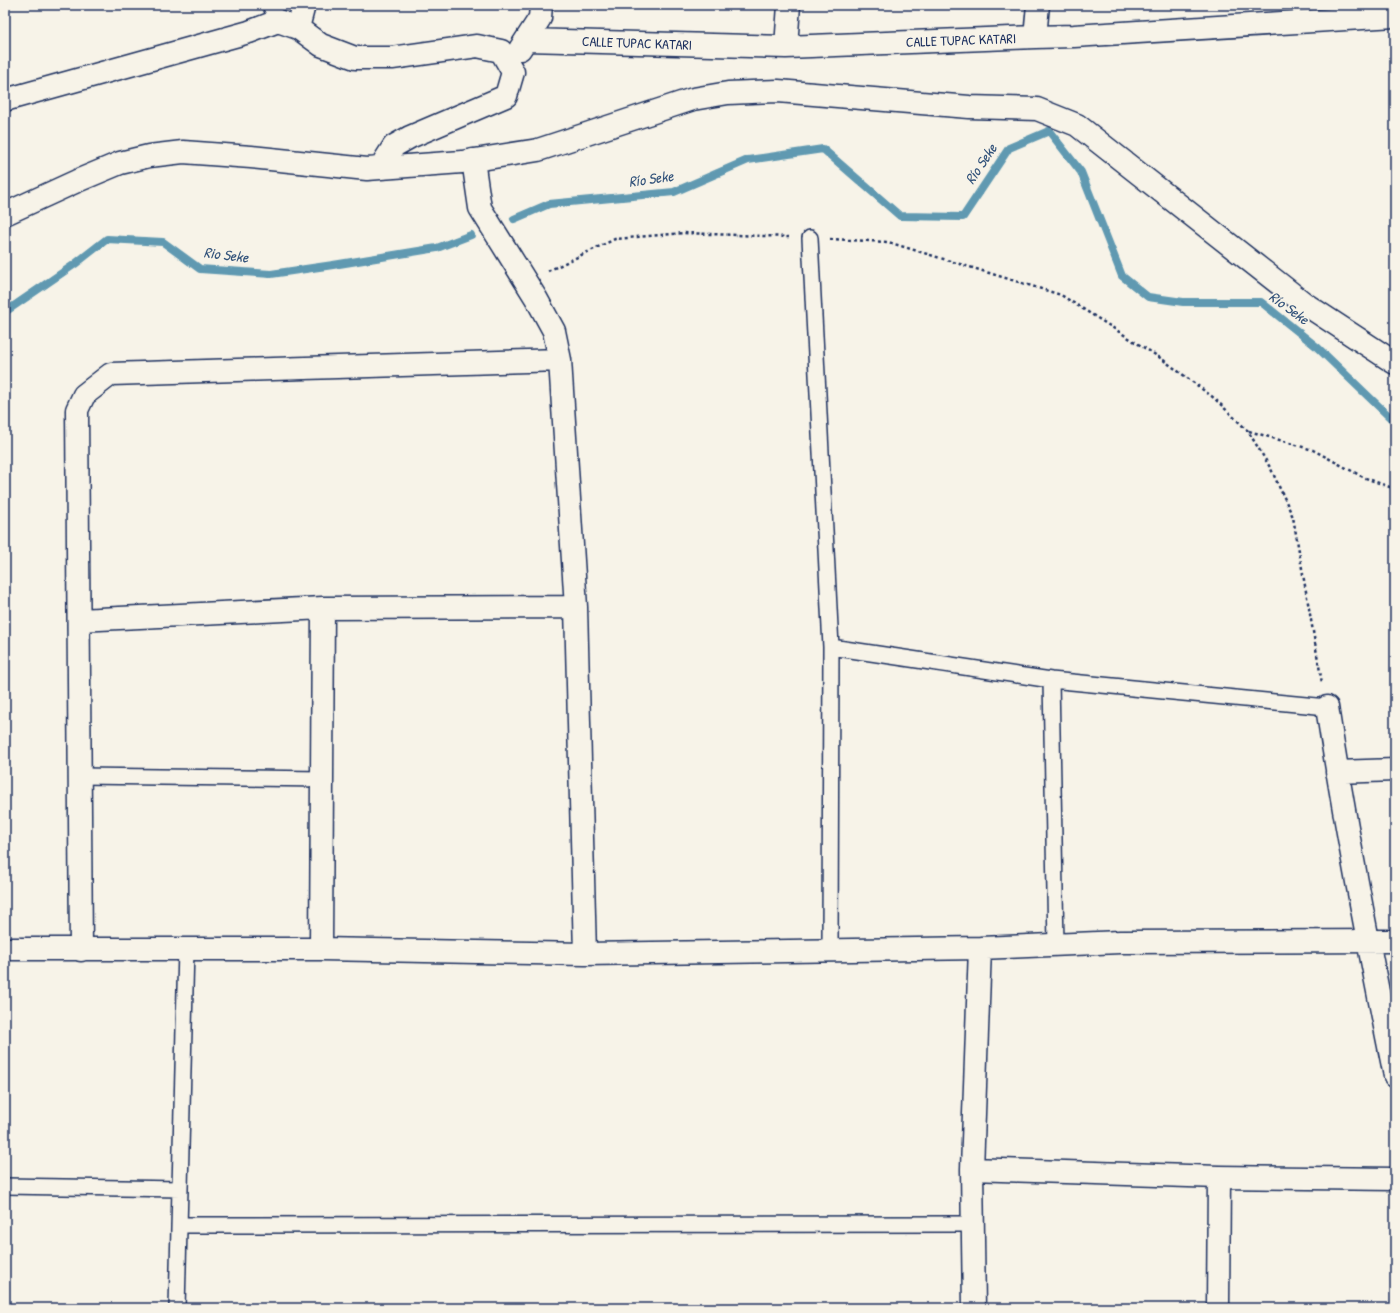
<svg xmlns="http://www.w3.org/2000/svg" width="1400" height="1313" font-family="'Patrick Hand',sans-serif">
  <style>
    .lines { fill: none; stroke-linecap: round; stroke-linejoin: round }
    .stream { stroke: #6099b1; stroke-width: 8 }
    .service-casing { stroke: #1b2f5e; stroke-width: 18 }
    .minor-casing { stroke: #1b2f5e; stroke-width: 25 }
    .path { stroke: #1b2f5e; stroke-width: 2.5; stroke-dasharray: 3 3; stroke-linecap: butt }
    .service { stroke: #f7f3e8; stroke-width: 15 }
    .minor { stroke: #f7f3e8; stroke-width: 22 }
    .labels { text-anchor: middle; stroke-width: 3.5; stroke-linejoin: round; paint-order: stroke }
    .street-label { font-size: 14px; fill: #1b2f5e; stroke: #f7f3e8 }
    .water-label { font-size: 15px; font-style: italic; fill: #32527a; stroke: #f7f3e8 }
  </style>
  <rect width="100%" height="100%" fill="#f7f3e8"/>
  <filter id="ink" filterUnits="userSpaceOnUse"><feTurbulence type="fractalNoise" baseFrequency=".025" numOctaves="2"/><feDisplacementMap in="SourceGraphic" scale="8" xChannelSelector="R" yChannelSelector="G"/><feConvolveMatrix kernelMatrix="1 2 1 2 8 2 1 2 1" color-interpolation-filters="sRGB"/></filter>
  <g filter="url(#ink)">
    <g class="lines">
      <!-- stream -->
      <path class="stream" d="M514 219 549 204 674 192 748 160 823 149 900 216 963 217 1009 148 1049 131 1081 172 1122 276 1148 297 1183 302H1261L1317 347 1395 422
        M5 312 75 264 107 239 163 242 200 269 271 274 333 265 437 248 471 235"/>
      <defs>
        <path id="service" d="M270 5 278 21
          M810 238 831 647 830 950
          M831 647 1051 680 1327 707
          M1051 680 1056 945
          M80 776 322 779
          M5 1186 180 1189
          M179 1225 973 1224
          M177 1308 186 949"/>
        <path id="minor" d="M298 28 304 5
          M1035 37 1038 5
          M527 40 786 47 1035 37 1074 36 1395 16
          M786 47 789 5
          M520 49 540 18 541 5
          M5 100 249 32 278 21 298 28 321 45 355 58H392L477 46 501 51 513 72 506 96 410 137 394 146 380 168
          M473 160 480 208 536 298 554 331 560 360 576 607
          M5 214 77 181 120 163 149 156 183 152 251 157 367 169 462 162 538 150 693 99 728 93 778 91 969 107 1037 109 1077 125 1305 304 1395 363
          M79 620 323 608 576 607 585 954
          M1327 707C1346 831 1370 954 1395 1076
          M1337 772 1395 770
          M5 949H321L585 954 980 948 1120 942 1395 941
          M321 949 323 608
          M81 950 77 410 84 395 111 374 560 360
          M972 1169 1219 1177 1395 1179
          M974 1308 972 1169 980 948
          M1218 1308 1219 1177"/>
      </defs>
      <!-- service casing -->
      <use href="#service" class="service-casing"/>
      <!-- minor casing -->
      <use href="#minor" class="minor-casing"/>
      <!-- path -->
      <path class="path" d="M830 239 888 242 1061 295 1162 359 1214 398 1248 431 1271 469 1293 517 1322 683
        M548 271 615 239 684 233 789 237
        M1249 431 1313 450 1363 477 1395 489"/>
      <!-- service -->
      <use href="#service" class="service"/>
      <!-- minor -->
      <use href="#minor" class="minor"/>
    </g>
  </g>
  <g class="labels">
    <!-- street labels -->
    <g class="street-label">
      <text transform="translate(961 40) rotate(-2)" y="5">CALLE TUPAC KATARI</text>
      <text transform="translate(637 43) rotate(2)" y="5">CALLE TUPAC KATARI</text>
    </g>
    <!-- water labels -->
    <g class="water-label">
      <text transform="translate(981 164) rotate(-56)" y="5">Río Seke</text>
      <text transform="translate(651 179) rotate(-8)" y="5">Río Seke</text>
      <text transform="translate(226 255) rotate(7)" y="5">Rio Seke</text>
      <text transform="translate(1289 308) rotate(36)" y="5">Río Seke</text>
    </g>
  </g>
  <!-- margin -->
  <rect width="1400" height="1313" fill="none" stroke="#f7f3e8" stroke-width="20"/>
  <rect x="10" y="10" width="1380" height="1293" fill="none" stroke="#1b2f5e" stroke-width="1.5" filter="url(#ink)"/>
</svg>
